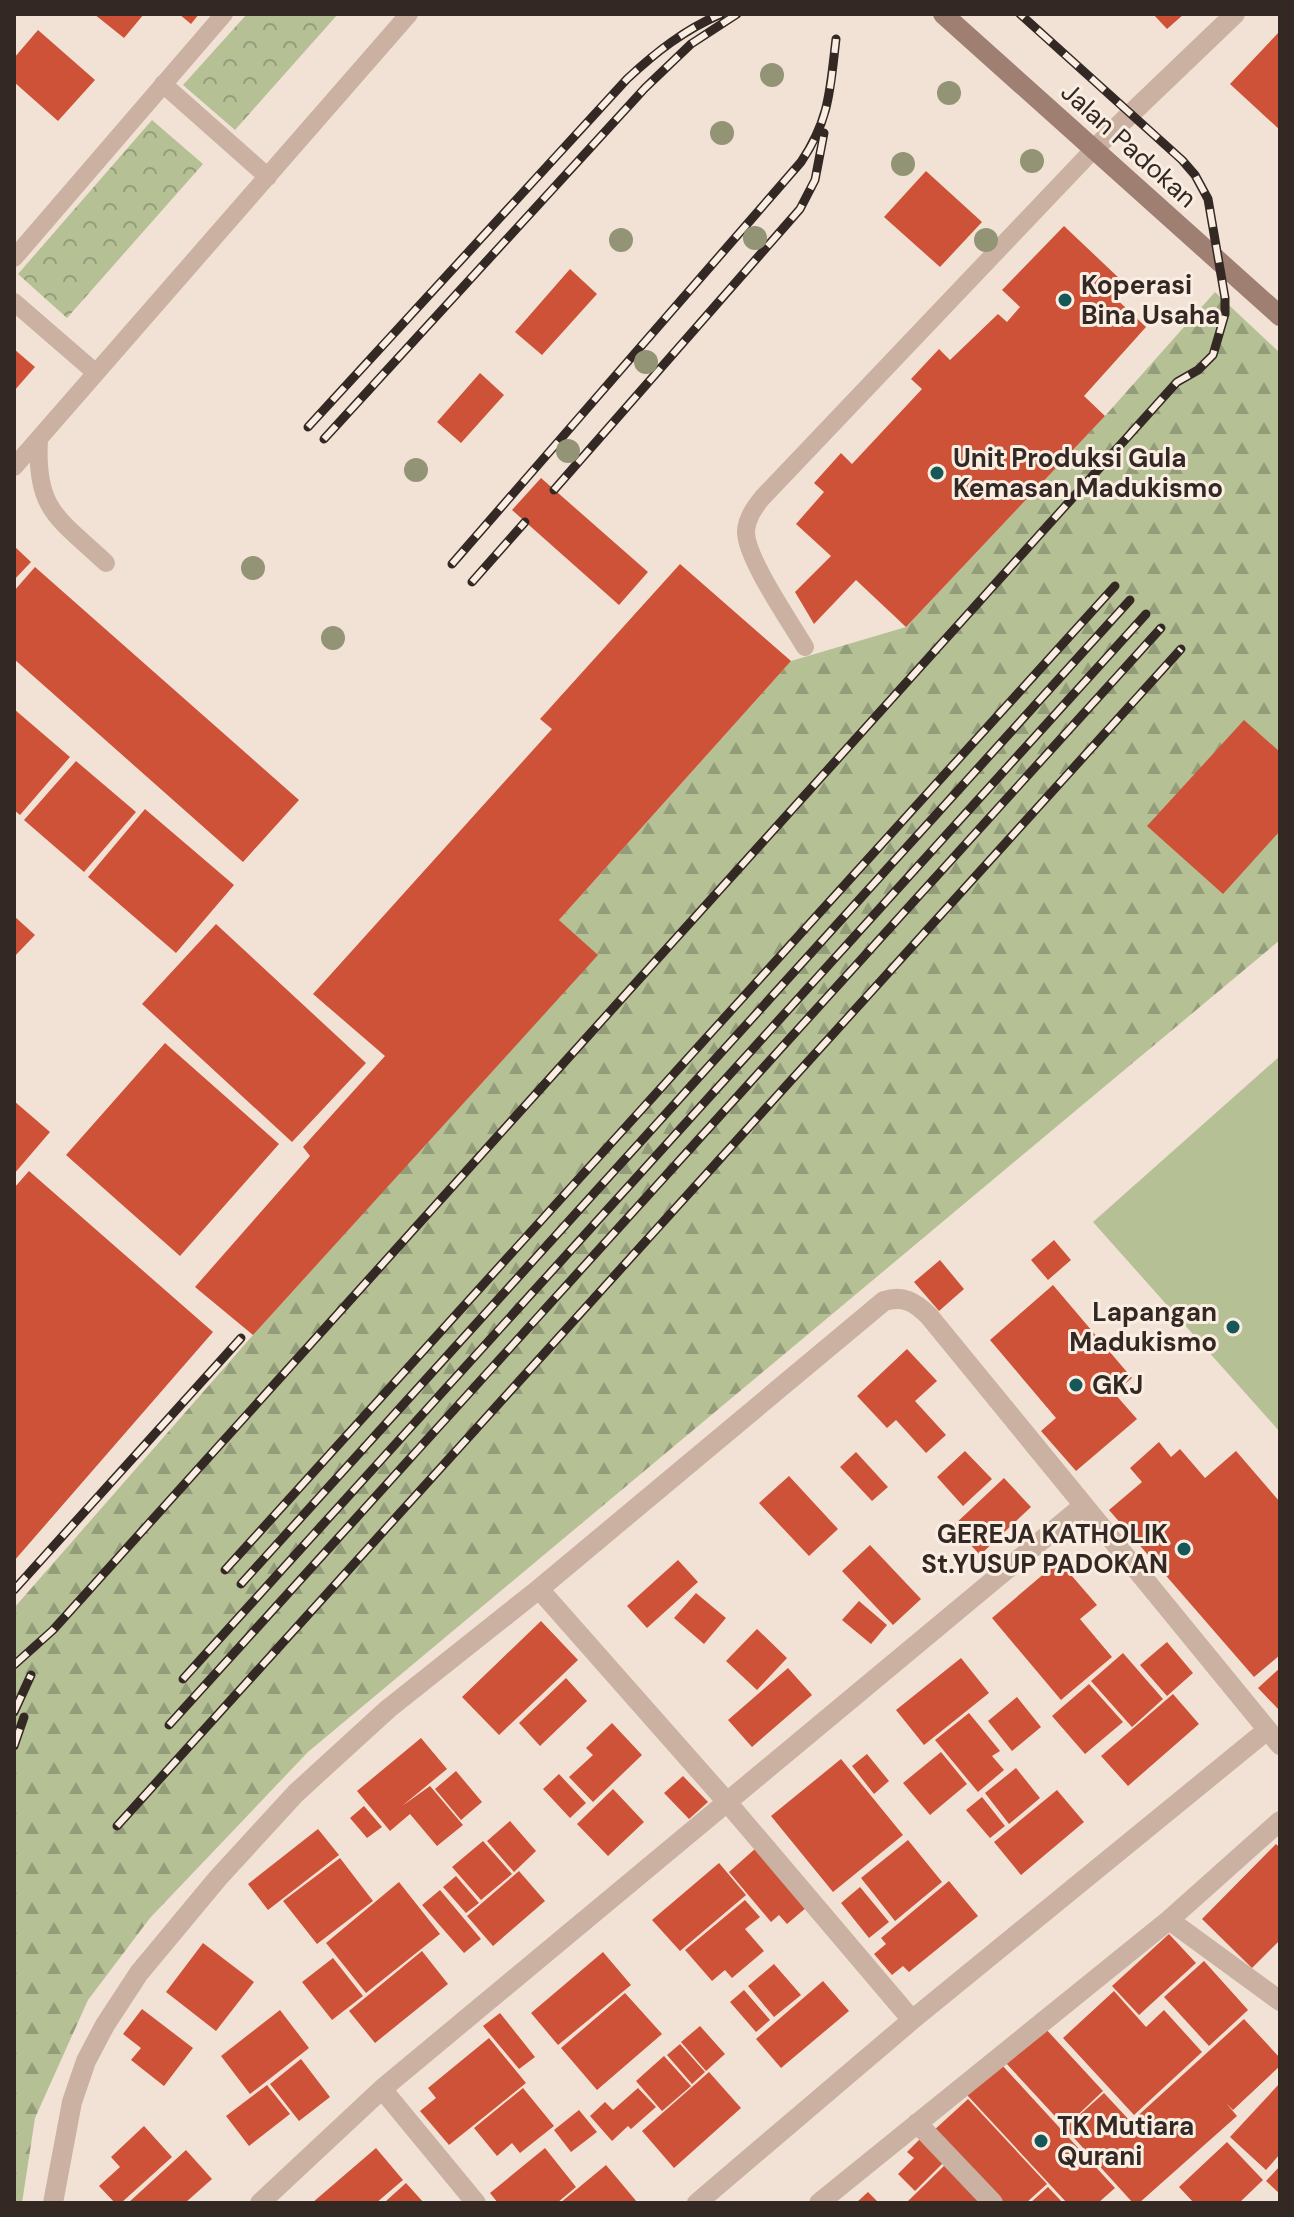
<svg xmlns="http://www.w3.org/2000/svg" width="1294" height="2217" font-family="'DM Sans',sans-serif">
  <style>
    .forest { fill: url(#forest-firs) }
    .park { fill: url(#park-crowns) }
    .pitch { fill: #b5c195 }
    .building { fill: #ce5237 }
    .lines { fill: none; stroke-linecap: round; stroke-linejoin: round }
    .lane { stroke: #cab1a1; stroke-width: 18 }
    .street { stroke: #cab1a1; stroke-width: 20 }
    .secondary { stroke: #9e7f72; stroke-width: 20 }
    .rail-casing { stroke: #342824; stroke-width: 9 }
    .rail { stroke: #faede1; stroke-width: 6; stroke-dasharray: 18; stroke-linecap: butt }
    .tree { fill: #939375 }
    .poi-dot { fill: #185757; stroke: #faede1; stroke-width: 3 }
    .labels { text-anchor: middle; stroke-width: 6; stroke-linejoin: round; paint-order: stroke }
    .street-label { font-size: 26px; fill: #342824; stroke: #faede1 }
    .poi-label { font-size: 26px; font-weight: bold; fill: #342824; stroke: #faede1; text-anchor: start }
  </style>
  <defs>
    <pattern id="forest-firs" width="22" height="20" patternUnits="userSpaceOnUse" patternTransform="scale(2)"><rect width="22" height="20" fill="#b5c195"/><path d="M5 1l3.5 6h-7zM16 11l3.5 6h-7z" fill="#949d79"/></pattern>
    <pattern id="park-crowns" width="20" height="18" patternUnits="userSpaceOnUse" patternTransform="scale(2)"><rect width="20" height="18" fill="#b5c195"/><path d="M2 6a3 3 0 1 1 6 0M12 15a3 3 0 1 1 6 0" fill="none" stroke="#949d79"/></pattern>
  </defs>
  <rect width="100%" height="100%" fill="#f2e2d5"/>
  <!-- forest -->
  <path class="forest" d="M1215 292 1280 353V940L308 1752 150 1918 88 2000 35 2118 22 2203H14V1608L253 1335 597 955 559 920 791 661 906 627 1105 416Z"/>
  <!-- park -->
  <path class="park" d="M247 14H338L235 130 183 85Z
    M152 120 203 164 67 318 18 274Z"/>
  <!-- pitch -->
  <path class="pitch" d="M1280 1056V1432L1093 1222Z"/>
  <!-- building -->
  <path class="building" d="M94 14H144L124 38Z
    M179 14H199L191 24Z
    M1153 14H1184L1167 29Z
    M38 30 95 80 58 121 14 82V58Z
    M1280 31V130L1230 84Z
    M926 171 982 222 940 267 884 217Z
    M1064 226 1121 280 1109 292 1146 327 1084 396 1105 416 906 627 856 580 814 624 795 592 831 556 796 524 824 492 814 483 841 453 852 464 922 389 911 379 939 349 950 360 998 314 1007 322 1020 307 1002 290Z
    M570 269 597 294 542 355 515 332Z
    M14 349 35 367 14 391Z
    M480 373 504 395 461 443 437 422Z
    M541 478 648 572 619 605 512 510Z
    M14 546 31 562 14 580Z
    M680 564 791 661 559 920 598 955 253 1335 195 1287 310 1156 303 1147 385 1056 313 994 552 729 540 719Z
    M35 567 299 800 243 862 14 659V591Z
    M14 709 70 757 20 815 14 810Z
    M1244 720 1280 752V831L1223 894 1147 826Z
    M76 761 136 812 84 872 24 820Z
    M145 809 234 885 176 953 88 877Z
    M14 916 35 935 14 957Z
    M216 924 366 1063 292 1142 142 1004Z
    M165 1043 279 1144 180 1256 66 1155Z
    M14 1101 50 1132 14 1174Z
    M29 1171 213 1332 14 1561V1188Z
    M1054 1240 1071 1260 1048 1280 1031 1260Z
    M940 1260 964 1289 939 1311 914 1282Z
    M1053 1285 1132 1378 1114 1393 1137 1419 1076 1471 1041 1431 1056 1418 990 1340Z
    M907 1349 937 1381 915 1401 946 1435 926 1453 896 1420 887 1428 857 1396Z
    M1159 1442 1171 1457 1180 1449 1205 1478 1236 1451 1280 1502V1655L1254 1677 1109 1510 1142 1482 1130 1468Z
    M965 1451 992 1479 963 1506 937 1477Z
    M856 1452 888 1487 872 1501 840 1467Z
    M789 1476 838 1529 809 1556 759 1503Z
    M1004 1478 1031 1507 980 1555 953 1526Z
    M870 1545 921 1599 893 1625 842 1571Z
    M678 1560 698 1582 647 1628 627 1606Z
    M1059 1561 1097 1605 1080 1619 1112 1657 1061 1700 992 1618Z
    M696 1593 726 1618 704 1644 674 1618Z
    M859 1601 887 1625 871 1644 842 1620Z
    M541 1621 578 1660 499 1735 462 1697Z
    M757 1629 787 1658 757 1690 726 1661Z
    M1167 1642 1193 1673 1167 1696 1140 1665Z
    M1123 1653 1163 1699 1132 1727 1091 1681Z
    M961 1658 989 1693 924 1745 896 1710Z
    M788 1668 812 1695 752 1747 728 1720Z
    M1280 1668V1711L1258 1688Z
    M566 1678 587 1701 540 1746 519 1723Z
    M1089 1684 1123 1722 1085 1754 1052 1716Z
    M1173 1694 1199 1724 1128 1786 1101 1756Z
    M1017 1697 1041 1727 1012 1751 988 1721Z
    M969 1713 1000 1751 992 1756 1004 1770 978 1792 935 1740Z
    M612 1723 642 1755 593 1802 569 1777 593 1755 586 1748Z
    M421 1738 447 1769 402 1806 430 1786 463 1825 437 1846 410 1814 390 1831 357 1791Z
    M941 1752 967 1784 930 1815 903 1783Z
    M867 1754 889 1781 874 1794 852 1766Z
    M841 1759 903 1835 833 1892 771 1816Z
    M1016 1768 1040 1798 1009 1824 985 1793Z
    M456 1771 482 1802 461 1820 435 1789Z
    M559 1774 586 1803 570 1818 543 1789Z
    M683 1776 708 1802 689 1819 664 1793Z
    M613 1789 644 1822 608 1856 577 1824Z
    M1057 1790 1084 1822 1021 1875 994 1842Z
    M982 1797 1005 1826 990 1838 966 1810Z
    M364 1806 382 1827 367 1838 350 1818Z
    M510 1821 536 1851 514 1872 487 1841Z
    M318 1829 339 1855 268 1910 248 1884Z
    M908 1840 942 1882 895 1921 861 1878Z
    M483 1841 512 1874 481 1900 452 1867Z
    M1276 1844 1280 1848V1940L1252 1968 1202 1919Z
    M756 1848 807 1907 787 1924 779 1915 771 1922 729 1872Z
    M340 1858 373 1901 317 1944 283 1901Z
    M719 1863 746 1895 680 1951 652 1920Z
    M519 1871 545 1901 493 1946 467 1916Z
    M456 1876 479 1903 466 1913 443 1887Z
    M949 1881 978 1916 909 1972 903 1966 892 1975 874 1954 886 1944 881 1938Z
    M399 1882 440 1934 366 1993 326 1943Z
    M860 1887 889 1922 869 1938 841 1903Z
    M440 1890 481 1939 464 1953 422 1905Z
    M745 1900 760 1917 745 1929 764 1951 732 1978 725 1970 712 1981 685 1950Z
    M1169 1934 1196 1963 1139 2015 1112 1986Z
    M203 1943 254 1982 216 2031 166 1992Z
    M422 1951 448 1984 375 2043 349 2011Z
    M603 1952 631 1985 558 2045 531 2013Z
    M333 1958 363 1996 332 2020 302 1982Z
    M1204 1961 1248 2010 1209 2046 1164 1997Z
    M774 1964 801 1995 774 2017 748 1986Z
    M823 1981 849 2011 781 2068 756 2039Z
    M744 1990 770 2020 756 2032 730 2002Z
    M1114 1991 1146 2027 1164 2010 1202 2052 1134 2115 1063 2038Z
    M625 1993 662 2034 597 2090 561 2048Z
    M142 2009 193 2048 164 2086 131 2060 141 2048 123 2034Z
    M280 2010 309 2048 250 2094 221 2056Z
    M500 2013 535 2057 519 2069 483 2026Z
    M1244 2019 1280 2058V2066L1233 2110 1226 2103 1237 2116 1139 2203H1133L1065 2128 1104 2093 1131 2122Z
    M700 2026 725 2054 706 2071 681 2042Z
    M1044 2027 1103 2091 1065 2127 1005 2062Z
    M489 2038 526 2083 449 2145 420 2111 436 2098 428 2088Z
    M680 2044 705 2072 692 2084 667 2055Z
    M664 2056 691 2086 662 2111 636 2081Z
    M301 2059 330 2097 299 2121 270 2084Z
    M1001 2064 1115 2188 1098 2203H1067L967 2095Z
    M709 2072 741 2108 674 2168 642 2131Z
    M1280 2083V2154L1266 2170 1230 2137Z
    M267 2085 290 2114 249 2146 226 2116Z
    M523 2088 554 2126 520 2153 512 2143 497 2156 474 2128Z
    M638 2088 656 2107 631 2129 628 2126 612 2141 590 2116 605 2102 613 2110Z
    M968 2099 1047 2184 1026 2203H998L932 2132Z
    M579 2110 597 2132 571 2152 554 2130Z
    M144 2126 172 2157 121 2203H115L99 2186 120 2167 111 2157Z
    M923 2136 946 2160 915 2191 898 2174 914 2158 907 2152Z
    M1227 2142 1263 2180 1239 2203H1194L1179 2187Z
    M376 2148 403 2180 376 2203H312Z
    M545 2148 576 2187 557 2203H498L490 2193Z
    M186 2150 212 2179 185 2203H128Z
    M948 2162 988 2203H906Z
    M606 2165 637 2202 635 2203H560Z
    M1280 2166V2194L1266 2181Z
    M406 2183 424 2203H388L386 2201Z
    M1048 2187 1063 2203H1030Z
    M868 2192 879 2203H856Z"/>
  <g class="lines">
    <!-- lane -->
    <path class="lane" d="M163 84 268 177
      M14 258 224 14
      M14 302 96 373
      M39 439C35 510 58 518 106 563
      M14 467 409 14
      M805 647C791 623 745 557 746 531 747 518 754 508 762 498L1094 149"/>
    <!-- street -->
    <path class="street" d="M1094 149 1235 14
      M539 1589 727 1802 912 2020
      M1169 1920 1280 2001
      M382 2089 476 2203
      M917 2123 993 2203
      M53 2203 72 2102 86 2061 105 2025 139 1973 218 1878 296 1793 388 1709 539 1589 884 1301C903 1295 915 1302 929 1316L1280 1745
      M260 2203 382 2089 1083 1506
      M697 2203 912 2020 1266 1731
      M819 2203 1169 1920 1280 1821"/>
    <!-- secondary -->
    <path class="secondary" d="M943 14 1280 316"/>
    <defs>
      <path id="rail" d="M308 427 627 79C656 52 684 30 721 14
        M324 439 645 88 691 44 737 14
        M554 490 800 209 815 180 824 133
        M452 564 801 162C830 119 830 89 836 39
        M472 582 525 522
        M225 1570 1115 586
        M241 1584 1130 600
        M14 1590 241 1338
        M14 1665 53 1630 1177 382 1198 370 1213 355 1225 314V298L1208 199 1195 175 1182 160 1020 14
        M183 1679 1146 614
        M14 1712 31 1675
        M169 1725 1161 628
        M14 1746 24 1717
        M117 1826 1181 649"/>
    </defs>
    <!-- rail casing -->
    <use href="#rail" class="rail-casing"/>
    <!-- rail -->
    <use href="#rail" class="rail"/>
  </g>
  <!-- trees -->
  <g class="tree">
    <circle cx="772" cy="75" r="12"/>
    <circle cx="949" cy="93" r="12"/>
    <circle cx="722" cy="133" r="12"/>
    <circle cx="1032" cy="161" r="12"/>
    <circle cx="903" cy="164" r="12"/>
    <circle cx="755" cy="238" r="12"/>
    <circle cx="621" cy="240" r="12"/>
    <circle cx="986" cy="240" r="12"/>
    <circle cx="646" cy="362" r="12"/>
    <circle cx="568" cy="451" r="12"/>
    <circle cx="416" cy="470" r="12"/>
    <circle cx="253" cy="568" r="12"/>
    <circle cx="333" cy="638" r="12"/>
  </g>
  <!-- markers -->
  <g class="poi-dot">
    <circle cx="1065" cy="300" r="8"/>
    <circle cx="937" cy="473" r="8"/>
    <circle cx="1233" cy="1327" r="8"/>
    <circle cx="1076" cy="1385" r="8"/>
    <circle cx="1184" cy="1549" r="8"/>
    <circle cx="1041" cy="2141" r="8"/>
  </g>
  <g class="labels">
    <!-- street labels -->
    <g class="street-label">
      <text transform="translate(1129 145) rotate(42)" y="9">Jalan Padokan</text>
    </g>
    <!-- poi labels -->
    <g class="poi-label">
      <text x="1081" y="294">Koperasi<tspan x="1081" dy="30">Bina Usaha</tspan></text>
      <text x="953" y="467">Unit Produksi Gula<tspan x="953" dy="30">Kemasan Madukismo</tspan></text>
      <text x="1217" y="1321" text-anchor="end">Lapangan<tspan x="1217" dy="30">Madukismo</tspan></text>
      <text x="1092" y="1394">GKJ</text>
      <text x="1168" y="1543" text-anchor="end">GEREJA KATHOLIK<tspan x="1168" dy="30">St.YUSUP PADOKAN</tspan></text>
      <text x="1057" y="2135">TK Mutiara<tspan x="1057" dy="30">Qurani</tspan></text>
    </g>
  </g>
  <!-- border -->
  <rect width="1294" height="2217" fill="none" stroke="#342824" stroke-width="32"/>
</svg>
